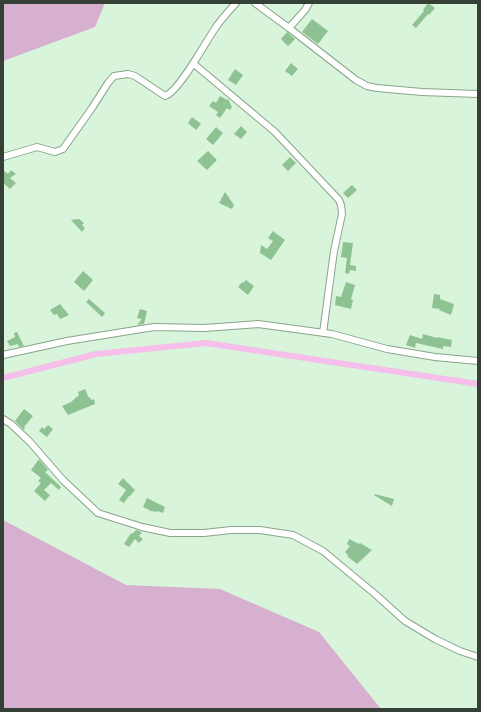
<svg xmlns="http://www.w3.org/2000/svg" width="481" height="712" font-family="Cabin,sans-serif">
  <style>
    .green { fill: #d7b0cf }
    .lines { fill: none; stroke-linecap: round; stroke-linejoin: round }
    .canal { stroke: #f6beeb; stroke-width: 6 }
    .building { fill: #8fc293 }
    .street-casing { stroke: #8aa48c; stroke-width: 8 }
    .street { stroke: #fff; stroke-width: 6 }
  </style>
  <rect width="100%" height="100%" fill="#d8f4da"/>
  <!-- green -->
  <path class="green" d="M3 3H105L95 27 3 61Z
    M3 520 126 585 220 589 319 632 381 709H3Z"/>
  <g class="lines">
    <!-- canal -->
    <path class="canal" d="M3 378 96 354 206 343 478 384"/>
  </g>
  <!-- building -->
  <path class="building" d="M428 3 435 8 429 15 428 14 416 28 412 25 424 11 423 10Z
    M312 19 328 31 318 44 302 32Z
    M287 32 295 39 288 46 281 39Z
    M291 63 298 69 292 76 285 71Z
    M235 69 243 75 236 85 228 80Z
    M220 96 227 100 228 99 232 107 230 110 227 108 220 118 216 115 218 112 209 106 213 101 216 103Z
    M192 117 201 124 196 130 188 123Z
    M241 126 247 132 241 139 234 134Z
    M216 127 223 133 213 145 206 139Z
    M208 151 217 160 207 170 197 161Z
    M290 157 296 163 288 171 282 165Z
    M3 170 8 174 11 170 16 174 10 178 16 183 10 189 3 183Z
    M352 185 357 190 348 198 343 193Z
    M225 192 234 205 232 209 219 203Z
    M79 219 84 223 82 225 85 228 82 232 71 220Z
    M273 231 285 240 271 260 260 253 261 245 267 249 273 241 268 238Z
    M343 242 353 243 350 265 356 266V271L350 270 349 274 345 273 347 258 341 257Z
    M83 271 93 280 84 291 74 282Z
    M246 280 254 286 248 295 238 287 242 282 243 283Z
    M346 282 355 285 351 299 353 300 351 309 335 305 336 296 341 297Z
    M434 294 440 295V299L454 304 451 315 439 310 440 309 432 308Z
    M89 299 105 313 102 317 86 302Z
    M60 304 69 315 60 319 57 314 54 315 50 310Z
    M140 309 147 311 144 324 137 325 142 319 137 318Z
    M17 332 24 346 19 347 18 344 10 346 7 341 15 337 14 333Z
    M423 334 437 338V337L452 340 451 347 443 346V349L416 343 415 348 406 345 410 335 422 339Z
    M85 389 89 398 90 397 91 400 94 399 95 404 68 415 62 406 71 402 79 395 78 392Z
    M24 409 33 416 24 427 25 428 24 430 15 421Z
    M48 425 53 429 47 437 39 431 42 427 44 429Z
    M39 459 48 470 45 472 61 487 59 490 51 483 44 490 50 495 45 501 34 491 41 483 38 481 41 478 31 470Z
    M123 478 135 490 130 496H129L124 503 119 500 126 490 118 484Z
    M375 494 394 499 392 506 374 495Z
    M147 498 165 507 163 513 157 511V512L151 511 143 507Z
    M136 530 142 532 139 536 143 539 139 543 135 539 129 547 124 544 131 533 132 534Z
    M349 539 359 544 360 543 372 550 357 564 347 556 348 555 345 552 350 546 347 544Z"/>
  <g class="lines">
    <defs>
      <path id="street" d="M255 3 289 28 305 10 309 3
        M289 28 356 80 367 86 377 88 422 92 478 94
        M194 64 275 132 339 200 341 205 342 214 334 251 323 333
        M3 157 37 147 55 152 63 149 92 108 108 83 114 76 128 74 135 76 165 96C179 92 206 41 216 27 222 18 229 11 236 3
        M3 355 67 341 154 327 204 328 258 324 332 334 387 349 435 357 478 361
        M3 419 11 424 30 442 63 480 98 513 142 527 170 533H204L231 530H260L293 535 323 551 375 594 405 621 435 639 460 651 478 657"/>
    </defs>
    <!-- street casing -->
    <use href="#street" class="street-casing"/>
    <!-- street -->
    <use href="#street" class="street"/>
  </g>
  <!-- border -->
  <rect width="481" height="712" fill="none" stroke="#354036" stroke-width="8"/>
</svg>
